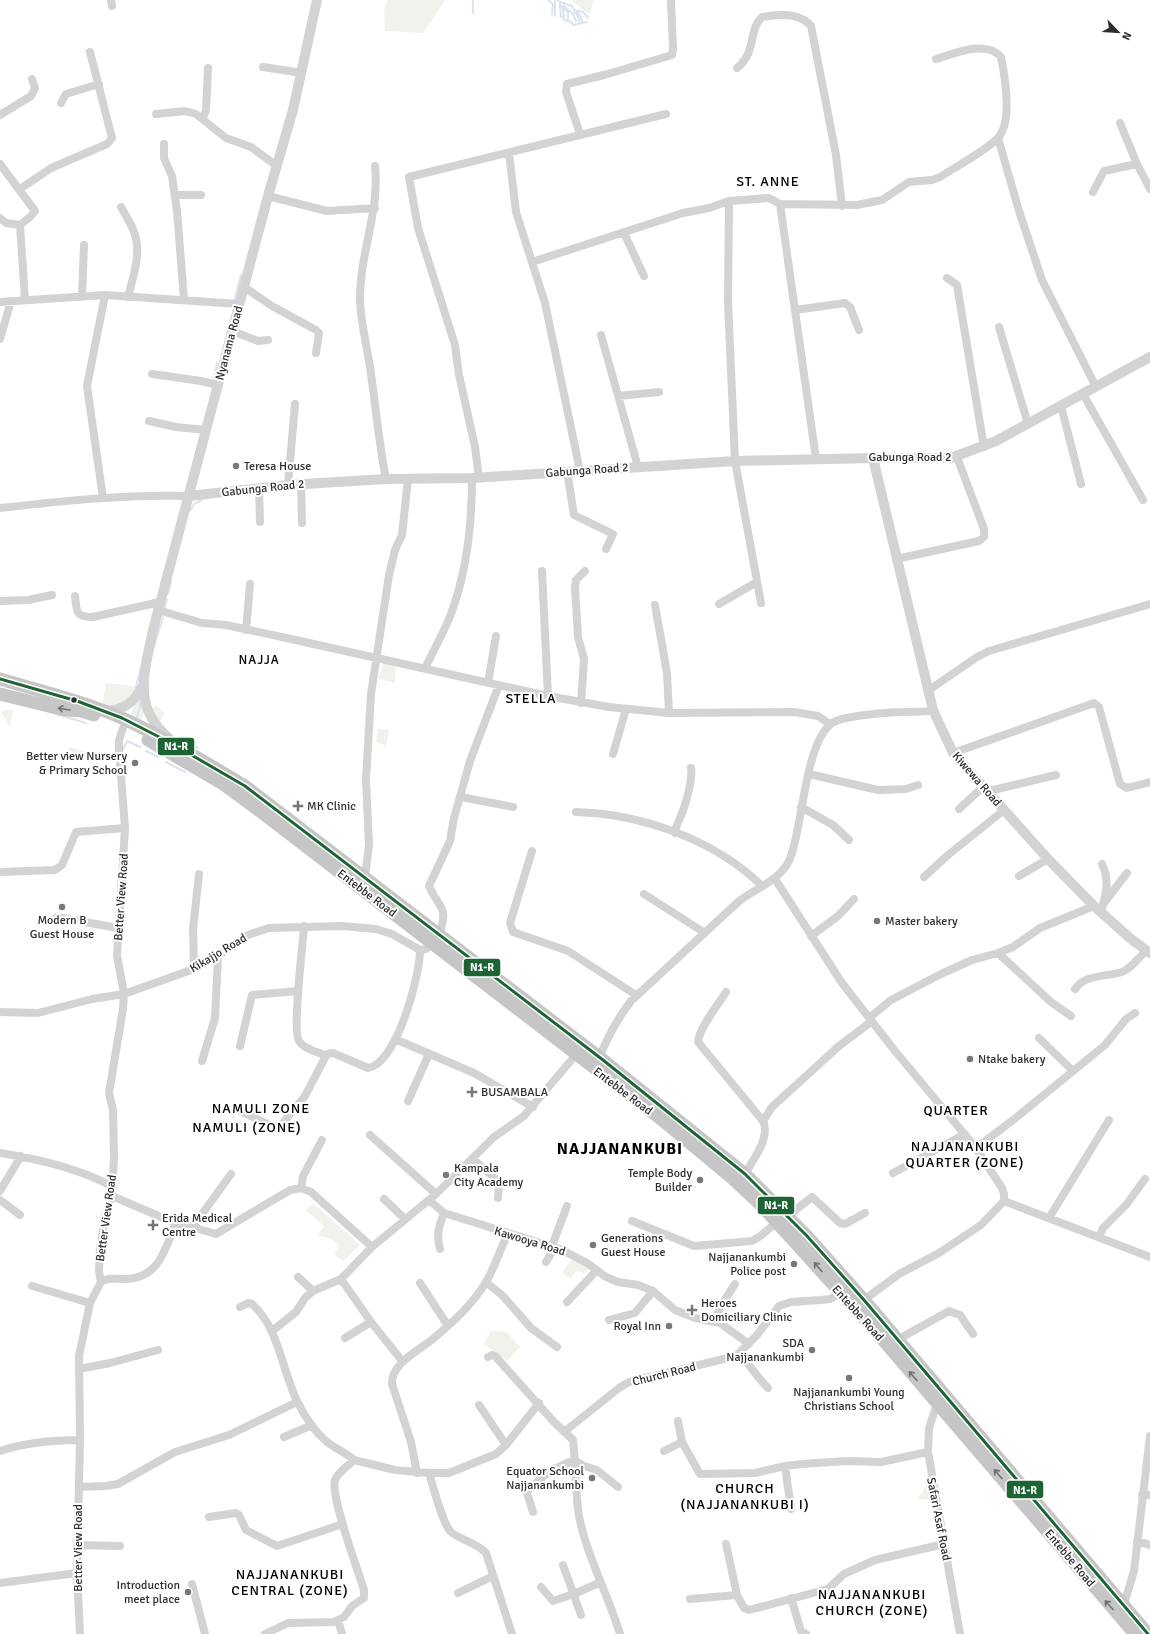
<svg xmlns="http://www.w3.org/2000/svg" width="1150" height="1634" font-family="Signika,sans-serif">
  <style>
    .green { fill: #eff3ec }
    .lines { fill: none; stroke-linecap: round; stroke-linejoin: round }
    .stream { stroke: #dbe4f0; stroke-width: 2 }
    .minor { stroke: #d3d3d3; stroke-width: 8 }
    .tertiary { stroke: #d3d3d3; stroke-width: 10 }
    .primary { stroke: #c6c6c6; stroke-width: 13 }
    .bus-1-casing { stroke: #fff; stroke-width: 6 }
    .bus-1 { stroke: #1d6434; stroke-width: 3 }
    .oneway { stroke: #727272 }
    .poi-dot { fill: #777; stroke: #fff; stroke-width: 1.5 }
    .bus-dot { fill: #2e2e2e; stroke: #fff; stroke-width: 1.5 }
    .labels { text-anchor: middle; stroke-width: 4; stroke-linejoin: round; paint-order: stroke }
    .street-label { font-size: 12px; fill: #2e2e2e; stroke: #fff }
    .poi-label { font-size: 12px; fill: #2e2e2e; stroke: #fff; text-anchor: start }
    .neighbourhood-label { font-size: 13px; letter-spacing: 1px; fill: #000; stroke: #fff }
    .quarter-label { font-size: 14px; letter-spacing: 1px; fill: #000; stroke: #fff }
    .district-label { font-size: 16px; font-weight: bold; letter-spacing: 1px; fill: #000; stroke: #fff }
    .line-badge { stroke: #fff; stroke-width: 1.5 }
    .badge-label { font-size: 11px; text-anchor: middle; font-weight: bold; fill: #fff }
  </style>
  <rect width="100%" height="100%" fill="#fff"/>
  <!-- green -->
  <path class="green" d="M387 0H445L423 33 385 31 384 11Z
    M572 0H594L590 13 585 12Z
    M384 662 396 665 395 683 378 679Z
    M106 683 140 687C130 700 118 706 102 706Z
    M141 698 145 710 140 724 130 719 134 704Z
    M157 706 165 713 159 723 152 708Z
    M8 709 13 710 10 727 1 712Z
    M378 729 389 730 386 746 376 742Z
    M69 747 90 753 88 756 82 758 68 751Z
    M313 1203 360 1245 343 1261 334 1254 339 1245 330 1238 317 1236 324 1226 306 1210Z
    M573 1258 589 1268 584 1274 577 1270 570 1279 562 1273Z
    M491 1331 507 1332 520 1347 507 1361 484 1344Z
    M929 1482 931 1483 933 1492 931 1499 919 1500 918 1498Z"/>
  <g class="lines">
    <!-- stream -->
    <path class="stream" d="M548 0 553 4 552 15
      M557 0 560 2V7L563 8 564 20 571 22 573 25 587 22
      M555 1V16
      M560 2 572 6 574 10 583 12 588 18
      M563 8 568 12V21
      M575 12H578L583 23
      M473 13V0
      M573 14 576 21
      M563 17H561L560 7 564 6 573 14 576 12 580 23
      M234 301 241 275
      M214 379 217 363
      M190 511 194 504 202 500
      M168 594 171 581
      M164 610 167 600
      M154 647 163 617
      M136 687 141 667
      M56 714 86 723
      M136 719 140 707V702
      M127 741 140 747
      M187 742 198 748
      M123 750 127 741
      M146 751 158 757
      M166 762 185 772"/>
    <!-- minor -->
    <path class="minor" d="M111 0 112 6
      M263 67 302 73
      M737 68C757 52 748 30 762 17 778 14 800 12 811 26L836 155 842 206
      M61 103 66 94 99 84
      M156 114 185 111 196 114 226 138 251 147 277 166
      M0 115 31 96 35 88 32 79
      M203 118 206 110 208 68
      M1120 123 1137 164 1150 189
      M580 134 566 92 567 84 604 75 672 55 673 49 671 0
      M998 138 1019 211 1042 280 1096 387
      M164 144V158L172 176 177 211 184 299
      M509 153 516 212 545 303 580 471
      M0 164 35 211 30 217 20 225 6 223 0 218
      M375 166C380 212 359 255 360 301 361 325 368 350 371 374 376 409 379 444 386 479
      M20 189 51 168 107 144 112 138 90 52
      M1093 192 1104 171 1137 164
      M175 195H201
      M268 196 327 211 375 208
      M729 201 728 302 735 461 761 603
      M780 204 816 459
      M121 207C125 215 131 223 134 232 142 252 133 277 128 297
      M20 225 25 300
      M624 233 644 276
      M532 262 683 213 709 208 729 201 769 198 780 204 857 205 882 200 909 182 932 180 940 177C957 166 982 153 997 139 1013 124 1005 77 1001 57 986 39 954 54 936 59
      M947 278 957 285 984 447
      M244 287 272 306 316 330 319 333 316 353
      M82 296 84 245
      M0 302 105 295 239 304
      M795 310 845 303 850 307 859 330
      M999 327 1028 424
      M232 331 258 341 268 340
      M601 335 638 467
      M0 339 11 301
      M152 374 201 381 218 385
      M1083 394 1143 500
      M618 396 659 392
      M1061 406 1081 484
      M149 421 176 427 206 430
      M567 471 574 515 613 534 606 549
      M479 478 475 447 459 375 455 345 418 228 409 177 666 114
      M301 484 302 523
      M288 485 295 404
      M259 488 260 522
      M103 498 87 386 105 295
      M0 508C63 501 126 494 189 496
      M896 559 979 541 984 537V529L957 457
      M542 571 548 696
      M75 596C77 612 75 617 93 617L160 602
      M0 601 28 600 52 595
      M719 604 757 582
      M655 605 667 673 669 713
      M158 610 202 623 226 625 291 639 548 696 609 707 669 713 794 712 818 716 830 724
      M246 630 250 584
      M425 668C433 652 442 635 449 619 467 574 472 525 472 478
      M488 683 496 636
      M929 690 977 657 989 651 1150 604
      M581 703 584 659 578 637 575 588 576 580 585 571
      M953 753 1094 703 1099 707 1120 784 1127 788 1150 782
      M613 754 626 709
      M809 774 878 790 906 789 918 785
      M989 791 1056 775
      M461 797 513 807
      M801 807 833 825 849 840
      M959 809 984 786
      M576 812C641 814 714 839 762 886
      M675 833C675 827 678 824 680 818 685 807 693 780 691 768
      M532 851 510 923 513 932 568 951 636 995
      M0 872 55 870 62 865 76 832 125 828
      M1019 876 1048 859
      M365 877 369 845 366 779 371 694 389 575 395 550 402 535 408 479
      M924 877 948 855 1004 810
      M775 879 842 983 895 1051 976 1148 1002 1188 1004 1194V1201L1150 1257
      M644 894 705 933
      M1104 903 1127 873
      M1101 912C1106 895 1110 880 1102 864
      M57 917 118 928
      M304 926C303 943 292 1031 299 1041 304 1049 317 1052 325 1055
      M439 935C449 905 440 911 429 886L450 841 454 818 470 761 499 685
      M811 936 838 916 854 899
      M998 953 1051 1002 1071 1016
      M194 969 193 929 199 874
      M1075 989C1085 974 1106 977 1122 972 1131 969 1139 957 1146 951
      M726 992C718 1005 699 1028 698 1042L763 1121C771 1138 753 1159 745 1174
      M0 1012 38 1013 92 999 124 994 194 969 218 956 248 935 269 928 342 926 376 929 392 934 420 950 426 949 433 943
      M869 1018 891 1000 941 974 972 960 998 953 1013 947 1040 928 1094 906
      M1039 1038 1072 1070
      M395 1039 474 1073 533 1107
      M240 1046 252 995 298 991
      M603 1060 600 1056C608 1036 618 1018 631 1001L738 902C754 889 779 881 789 861 803 832 804 738 834 722 845 716 888 712 903 712 913 711 922 713 933 710
      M202 1061 215 1018 218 956
      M408 1101 429 1054
      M240 1111 278 1129 305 1096 327 1054 333 1053 368 1068C397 1063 420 976 420 950
      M763 1121 772 1107 839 1046 872 1021
      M370 1135 436 1194
      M976 1148 1013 1120 1105 1045 1126 1019 1135 1013
      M0 1153C38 1159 79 1168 113 1187
      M473 1159 499 1182 498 1198
      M893 1173 965 1134
      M301 1188 303 1176 322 1140
      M0 1191 21 1156
      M112 1196 168 1220 216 1234 290 1190 301 1188 311 1192 372 1247
      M384 1199 405 1219
      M0 1200 20 1215
      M429 1200 444 1213 560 1249 587 1263 606 1277 618 1282 638 1285 653 1291
      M788 1216 812 1197 840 1223 845 1224 865 1213
      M1049 1218 1109 1120
      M632 1221 694 1246 752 1241 759 1237 777 1222
      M192 1228 231 1174
      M1099 1237 1103 1228 1126 1205 1145 1179
      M552 1246 567 1206
      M440 1249C436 1235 439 1226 444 1213
      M546 1262 555 1247
      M298 1277 313 1291 341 1279 372 1247 436 1194 494 1137 524 1116 579 1051
      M341 1279 371 1322 403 1362
      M101 1282C107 1277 115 1279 122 1279 159 1280 164 1251 176 1223
      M486 1282 503 1296 531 1328 557 1347
      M420 1283 448 1326
      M32 1286 90 1303
      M864 1300 899 1274 939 1253 981 1225 1004 1201
      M567 1302 597 1270
      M240 1307 248 1303 252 1304C279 1328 282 1370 297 1401 304 1415 314 1431 326 1441 334 1448 345 1452 354 1460
      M609 1320 635 1313 653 1291 675 1310 695 1318 720 1323 749 1344
      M714 1321 722 1304 735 1284
      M272 1331 296 1312 305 1298 313 1291
      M345 1338 371 1322
      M897 1340 949 1311 960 1315 973 1334
      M739 1354C750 1365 757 1377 768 1388
      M488 1357 492 1355 495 1356 554 1422 573 1440C576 1465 575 1490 579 1516 587 1557 608 1594 620 1634
      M79 1369 110 1363 158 1350
      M937 1404 929 1428 928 1452 960 1634
      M479 1405 506 1445
      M678 1421 682 1442
      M564 1432 619 1388 629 1382 736 1356 757 1335 779 1306 791 1302 821 1300 830 1299 841 1293
      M284 1437 312 1425
      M0 1451C27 1442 52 1440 80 1440
      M664 1451 682 1442 700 1474 755 1473 785 1466 802 1464 847 1461 881 1462 928 1452
      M785 1466 791 1509
      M417 1473 411 1442 392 1384C391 1363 420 1350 434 1338 453 1322 473 1304 486 1282 495 1267 500 1249 508 1234
      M429 1473C433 1486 443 1525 451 1532 462 1541 476 1542 486 1553L512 1634
      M79 1487 105 1486 118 1484 175 1452 229 1435 297 1402
      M1142 1495H1150
      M533 1512 527 1493 528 1490 550 1471 574 1460 584 1466 597 1470 618 1487
      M209 1517 236 1513 239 1515 246 1530 277 1546 343 1524
      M1137 1541 1150 1545
      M726 1544 737 1595 744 1608 749 1610 828 1589 844 1574 875 1560 944 1544
      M79 1545 120 1546
      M563 1565 581 1615
      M0 1583 77 1573
      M192 1584 205 1634
      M541 1587 553 1601 574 1594 601 1582
      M458 1593 493 1576
      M791 1598 801 1631 806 1634
      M690 1599 737 1595
      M1124 1604 1134 1571 1150 1436
      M338 1620 342 1634
      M80 1634 77 1573 80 1440 79 1356 90 1303 101 1282 99 1271 100 1248 105 1217 112 1196 114 1158 113 1110 109 1093 123 1009 124 994 117 955 125 828 119 749V740L123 728
      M265 1634 288 1623 334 1622 344 1617 352 1606 364 1598V1590C358 1570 330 1496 335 1480 338 1472 348 1466 354 1460L395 1470 429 1473H449L496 1454 506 1445 539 1403"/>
    <!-- tertiary -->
    <path class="tertiary" d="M873 458 933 710 953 753 1048 859 1094 906 1131 939 1150 953
      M189 496 288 485 386 479 472 478 735 461 873 458H951L996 441 1150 357
      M104 710C122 712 134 702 142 687
      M169 738C131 707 145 670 153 630L268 196 293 110 317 0"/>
    <!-- primary -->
    <path class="primary" d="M0 679C41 691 83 701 122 718 165 738 205 762 245 786L603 1060 745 1174 807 1236 864 1300 1148 1634
      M0 694 65 710 82 711 94 715
      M148 740 223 784 260 811 661 1119 732 1178 762 1206 878 1334 1135 1634"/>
    <defs>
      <path id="bus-1" d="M0 679 77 701 122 718 169 742 245 786 603 1060 745 1174 807 1236 864 1300 1148 1634"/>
    </defs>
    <!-- bus-1 casing -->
    <use href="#bus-1" class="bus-1-casing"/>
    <!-- bus-1 -->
    <use href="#bus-1" class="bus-1"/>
  </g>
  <!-- one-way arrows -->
  <defs><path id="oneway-shaft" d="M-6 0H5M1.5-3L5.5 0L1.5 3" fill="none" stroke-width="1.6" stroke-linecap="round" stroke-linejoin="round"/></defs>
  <g class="oneway">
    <use href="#oneway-shaft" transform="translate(64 709) rotate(-171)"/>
    <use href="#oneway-shaft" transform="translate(818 1267) rotate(-131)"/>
    <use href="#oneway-shaft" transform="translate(913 1376) rotate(-130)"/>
    <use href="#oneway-shaft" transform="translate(998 1474) rotate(-131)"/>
    <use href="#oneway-shaft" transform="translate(1109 1605) rotate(-132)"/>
  </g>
  <!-- markers -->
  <g class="poi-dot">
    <circle cx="236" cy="466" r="4"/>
    <circle cx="135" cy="763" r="4"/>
    <path d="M296 800h4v4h4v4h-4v4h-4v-4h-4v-4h4z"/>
    <circle cx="62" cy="907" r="4"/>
    <circle cx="877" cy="921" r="4"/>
    <circle cx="970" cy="1059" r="4"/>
    <path d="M470 1086h4v4h4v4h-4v4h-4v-4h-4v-4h4z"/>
    <circle cx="446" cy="1175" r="4"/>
    <circle cx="700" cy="1180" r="4"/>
    <path d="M151 1219h4v4h4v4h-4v4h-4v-4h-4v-4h4z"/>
    <circle cx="593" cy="1245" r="4"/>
    <circle cx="794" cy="1264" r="4"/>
    <path d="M690 1304h4v4h4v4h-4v4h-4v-4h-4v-4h4z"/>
    <circle cx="669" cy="1326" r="4"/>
    <circle cx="812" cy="1350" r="4"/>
    <circle cx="849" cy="1378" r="4"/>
    <circle cx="592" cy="1478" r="4"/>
    <circle cx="188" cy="1592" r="4"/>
  </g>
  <circle class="bus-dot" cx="74" cy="700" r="3.5"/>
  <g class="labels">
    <!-- street labels -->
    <g class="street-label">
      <text transform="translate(229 343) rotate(-75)" y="4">Nyanama Road</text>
      <text x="910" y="461">Gabunga Road 2</text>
      <text transform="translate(587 470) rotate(-4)" y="4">Gabunga Road 2</text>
      <text transform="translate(263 488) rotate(-6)" y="4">Gabunga Road 2</text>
      <text transform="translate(977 779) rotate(49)" y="4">Kiwewa Road</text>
      <text transform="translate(367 893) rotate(37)" y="4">Entebbe Road</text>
      <text transform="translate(121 897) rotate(-86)" y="4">Better View Road</text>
      <text transform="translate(218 953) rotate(-31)" y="4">Kikajjo Road</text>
      <text transform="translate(623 1091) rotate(37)" y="4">Entebbe Road</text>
      <text transform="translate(106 1218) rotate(-82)" y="4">Better View Road</text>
      <text transform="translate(530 1241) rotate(17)" y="4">Kawooya Road</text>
      <text transform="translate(858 1313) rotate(48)" y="4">Entebbe Road</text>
      <text transform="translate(664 1374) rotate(-14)" y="4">Church Road</text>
      <text transform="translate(939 1519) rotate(79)" y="4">Safari Asaf Road</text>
      <text transform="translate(78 1548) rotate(-90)" y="4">Better View Road</text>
      <text transform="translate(1070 1558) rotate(50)" y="4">Entebbe Road</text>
    </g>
    <!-- poi labels -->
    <g class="poi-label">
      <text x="244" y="470">Teresa House</text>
      <text x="127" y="760" text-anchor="end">Better view Nursery<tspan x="127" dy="14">&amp; Primary School</tspan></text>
      <text x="307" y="810">MK Clinic</text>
      <text x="62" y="924" text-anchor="middle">Modern B<tspan x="62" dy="14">Guest House</tspan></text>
      <text x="885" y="925">Master bakery</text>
      <text x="978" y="1063">Ntake bakery</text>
      <text x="481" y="1096">BUSAMBALA</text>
      <text x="454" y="1172">Kampala<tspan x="454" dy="14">City Academy</tspan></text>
      <text x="692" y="1177" text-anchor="end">Temple Body<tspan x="692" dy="14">Builder</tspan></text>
      <text x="162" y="1222">Erida Medical<tspan x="162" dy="14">Centre</tspan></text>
      <text x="601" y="1242">Generations<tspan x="601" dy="14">Guest House</tspan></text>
      <text x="786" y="1261" text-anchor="end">Najjanankumbi<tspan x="786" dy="14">Police post</tspan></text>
      <text x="701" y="1307">Heroes<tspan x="701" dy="14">Domiciliary Clinic</tspan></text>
      <text x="661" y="1330" text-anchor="end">Royal Inn</text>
      <text x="804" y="1347" text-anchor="end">SDA<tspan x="804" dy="14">Najjanankumbi</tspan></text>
      <text x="849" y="1396" text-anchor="middle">Najjanankumbi Young<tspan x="849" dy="14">Christians School</tspan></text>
      <text x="584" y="1475" text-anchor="end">Equator School<tspan x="584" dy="14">Najjanankumbi</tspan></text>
      <text x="180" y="1589" text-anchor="end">Introduction<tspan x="180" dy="14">meet place</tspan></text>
    </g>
    <!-- neighbourhood labels -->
    <g class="neighbourhood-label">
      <text x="259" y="664">NAJJA</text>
    </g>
    <!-- quarter labels -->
    <g class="quarter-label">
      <text x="768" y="186">ST. ANNE</text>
      <text x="531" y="703">STELLA</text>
      <text x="261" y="1113">NAMULI ZONE</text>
      <text x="956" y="1115">QUARTER</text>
      <text x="247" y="1132">NAMULI (ZONE)</text>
      <text x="965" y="1151">NAJJANANKUBI<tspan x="965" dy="16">QUARTER (ZONE)</tspan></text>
      <text x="745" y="1493">CHURCH<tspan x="745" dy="16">(NAJJANANKUBI I)</tspan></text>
      <text x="290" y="1579">NAJJANANKUBI<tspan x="290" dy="16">CENTRAL (ZONE)</tspan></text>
      <text x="872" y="1599">NAJJANANKUBI<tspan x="872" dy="16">CHURCH (ZONE)</tspan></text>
    </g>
    <!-- district labels -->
    <g class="district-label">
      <text x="620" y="1154">NAJJANANKUBI</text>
    </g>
  </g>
  <g class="line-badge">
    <rect x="157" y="737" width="38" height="19" rx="4" fill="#1d6434"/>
    <rect x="463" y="958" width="38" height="19" rx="4" fill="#1d6434"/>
    <rect x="757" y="1196" width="38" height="19" rx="4" fill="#1d6434"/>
    <rect x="1006" y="1480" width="38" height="19" rx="4" fill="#1d6434"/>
  </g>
  <g class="badge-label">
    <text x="176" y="750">N1-R</text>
    <text x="482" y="971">N1-R</text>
    <text x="776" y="1209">N1-R</text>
    <text x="1025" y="1494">N1-R</text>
  </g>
  <!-- north arrow -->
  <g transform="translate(1118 32) rotate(115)" stroke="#ffffff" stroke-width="3" paint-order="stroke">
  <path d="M0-3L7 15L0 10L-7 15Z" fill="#2e2e2e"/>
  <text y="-6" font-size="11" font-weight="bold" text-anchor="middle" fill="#2e2e2e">N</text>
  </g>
</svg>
